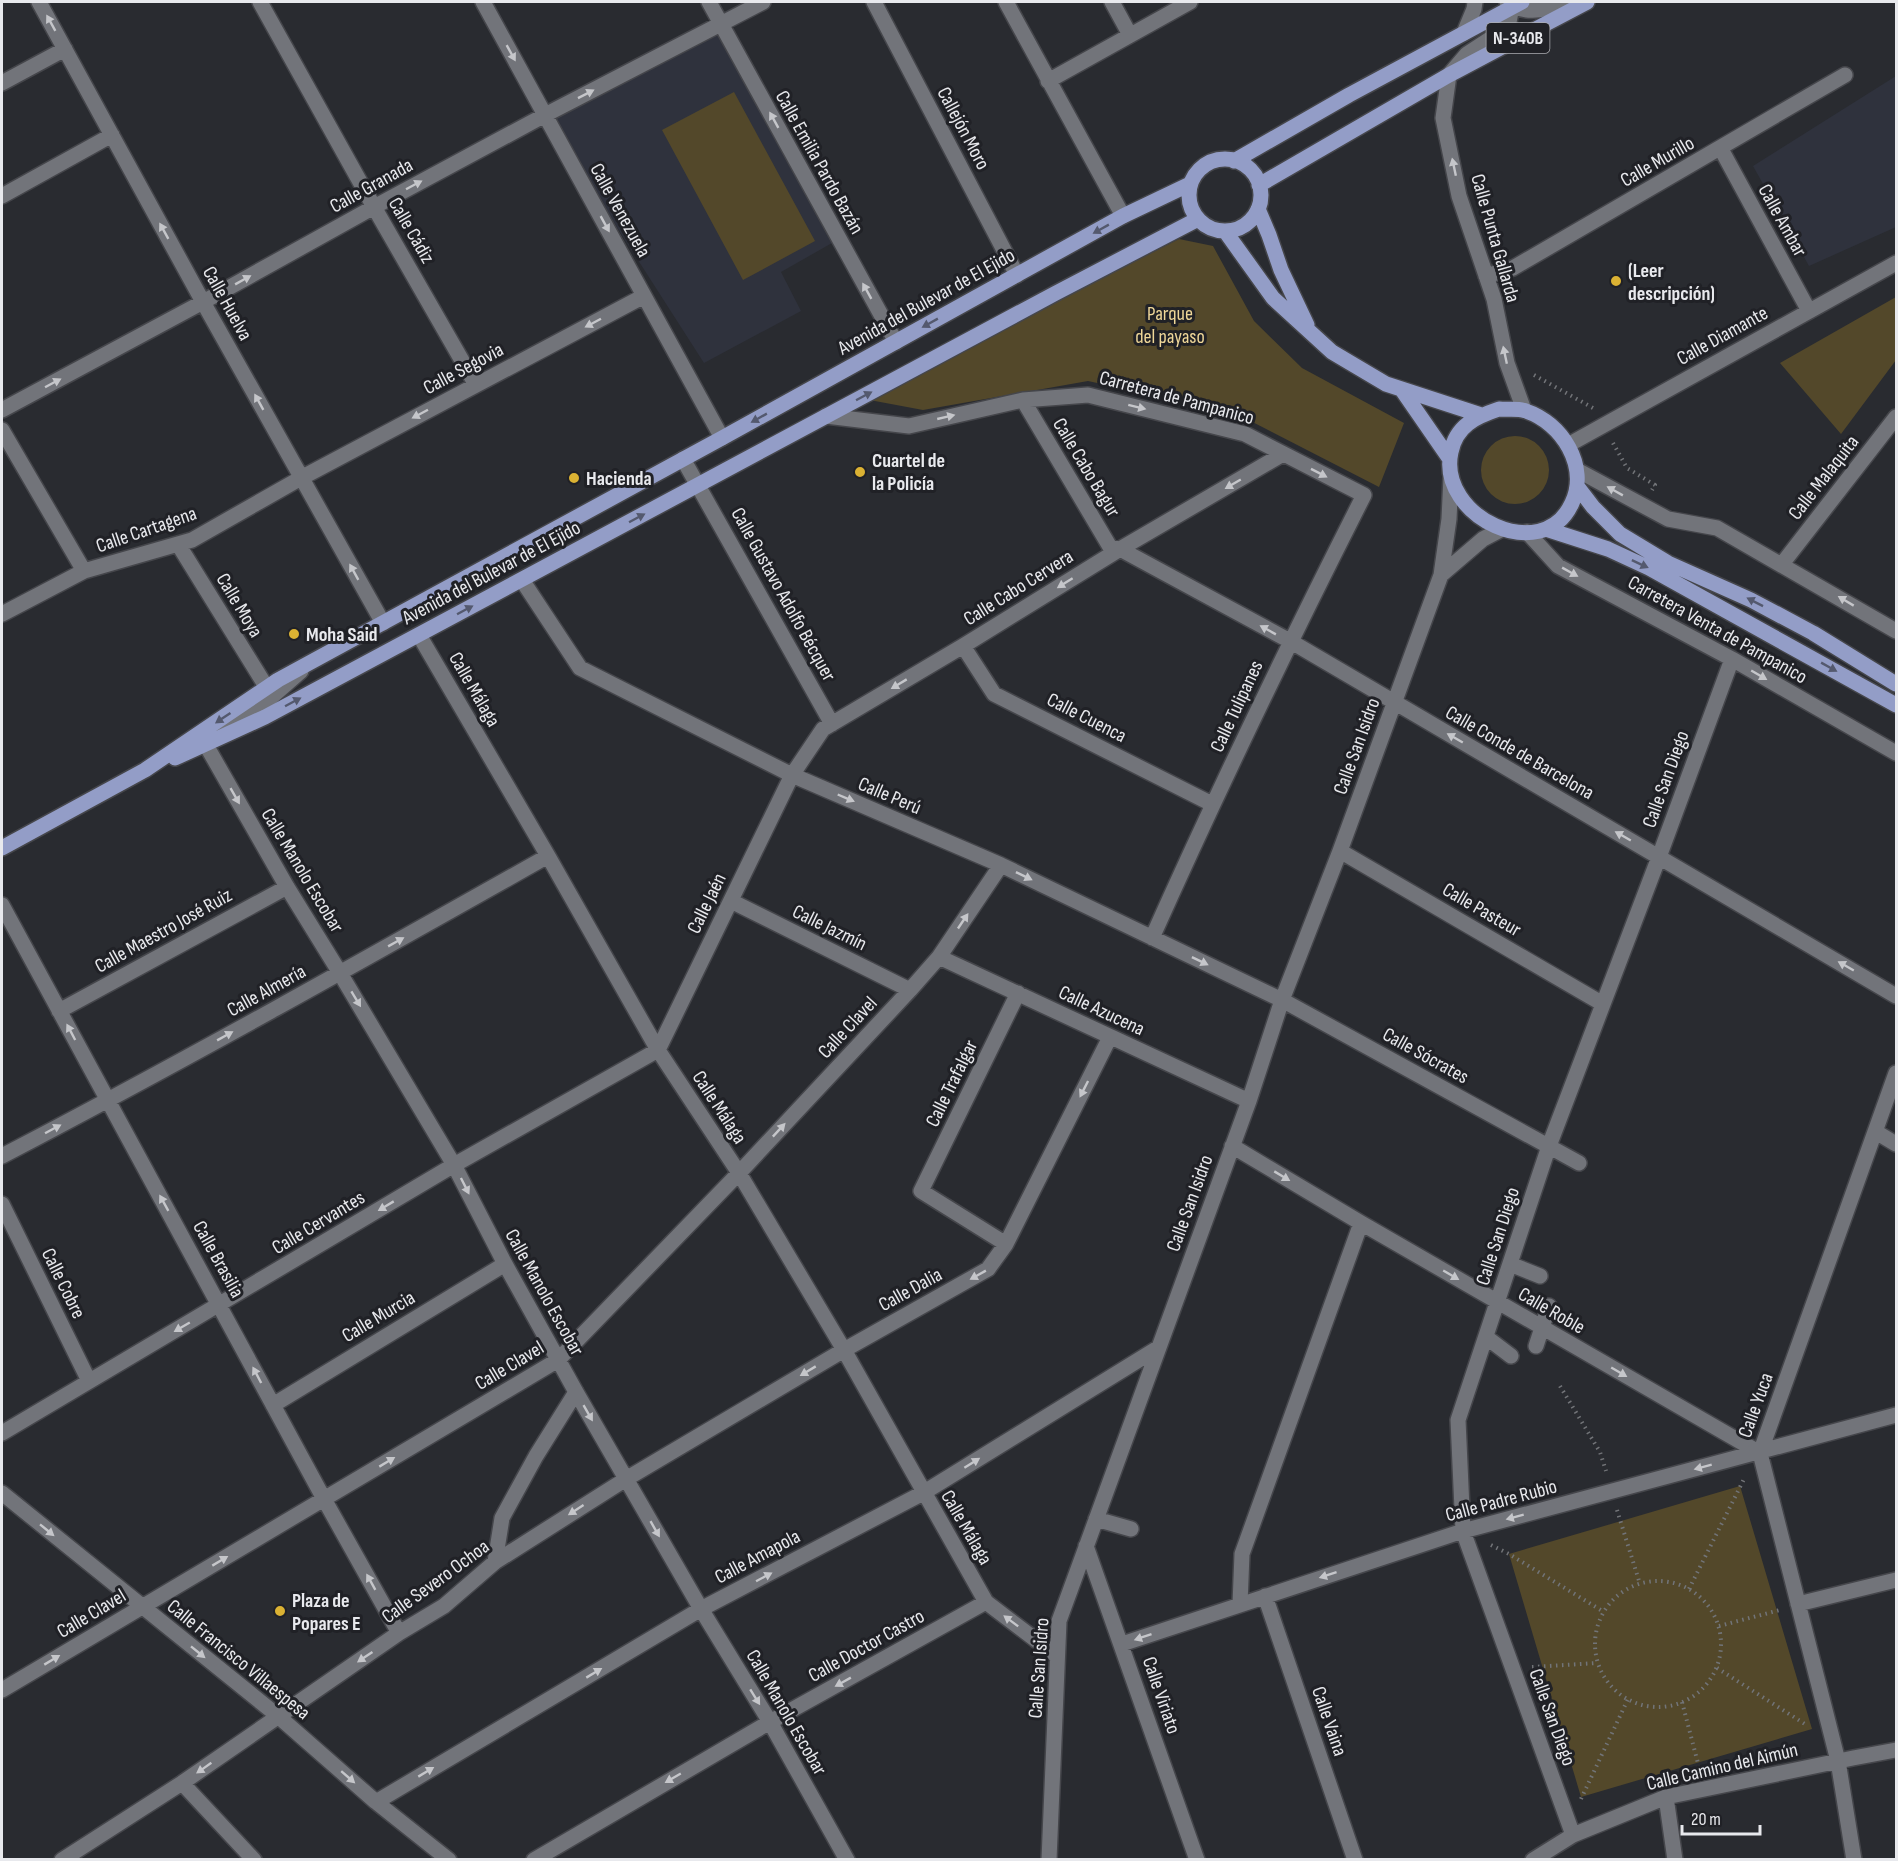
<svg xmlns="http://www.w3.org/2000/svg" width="1898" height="1861" font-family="'Sofia Sans Condensed',sans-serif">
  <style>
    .built { fill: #2f323d }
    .green { fill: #53482a }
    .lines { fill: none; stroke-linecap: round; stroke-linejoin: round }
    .minor-casing { stroke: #45464b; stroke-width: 18 }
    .major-casing { stroke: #45464b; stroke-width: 18 }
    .path { stroke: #727478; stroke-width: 4; stroke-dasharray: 1.5 4.5; stroke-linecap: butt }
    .minor { stroke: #72747a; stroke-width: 15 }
    .major { stroke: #939dc7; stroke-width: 15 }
    .oneway { fill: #c5c6ca }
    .oneway2 { fill: #54596e }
    .poi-dot { fill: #dbb233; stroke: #202126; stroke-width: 2 }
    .labels { text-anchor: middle; stroke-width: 6; stroke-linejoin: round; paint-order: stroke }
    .shield { fill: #202126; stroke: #acadb1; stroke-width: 1.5 }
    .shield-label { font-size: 18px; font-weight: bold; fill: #e8e9ed }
    .street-label { font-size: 20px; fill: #e8e9ed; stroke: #202126 }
    .poi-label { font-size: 20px; font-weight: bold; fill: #e8e9ed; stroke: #202126; text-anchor: start }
    .park-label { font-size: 20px; fill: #efd798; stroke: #202126 }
  </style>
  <rect width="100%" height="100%" fill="#292b30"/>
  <!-- built -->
  <path class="built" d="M721 24 839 239 781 272 801 311 704 363 545 115Z
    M1896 76V227L1809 266 1753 166Z"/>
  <!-- green -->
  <path class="green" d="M734 92 815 241 743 280 662 130Z
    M1179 239 1213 246 1254 321 1302 368 1404 423 1379 487 1235 413 1088 381 923 410 859 398Z
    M1896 297V360L1841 434 1780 363Z
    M1481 470a34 34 0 1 1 68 0a34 34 0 1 1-68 0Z
    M1740 1486 1812 1729 1581 1797 1509 1554Z"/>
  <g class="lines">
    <defs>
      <path id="minor" d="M39 2 203 302 383 623
        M260 2 374 207 476 385
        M483 2 722 438
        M709 2 896 342
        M874 2 1017 275
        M1006 2 1123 216
        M1112 2 1130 35
        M1507 2C1525 15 1545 11 1563 2
        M1513 2 1509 22 1499 33 1467 54 1449 75 1443 118 1459 196 1494 299 1507 363 1524 410
        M1464 33 1474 9 1475 2
        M1048 81 1190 2
        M2 83 65 49
        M1721 149 1809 311
        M2 196 112 135
        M1486 276 1513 268 1845 75
        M1023 400 1110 547 1120 549 1290 641 1896 996
        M2 410 203 302 374 207 545 115 763 2
        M826 416 909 426 1023 400 1088 395 1245 434 1364 495C1290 641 1219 788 1152 938
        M2 430 84 571
        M1568 445 1896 263
        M683 459 832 724
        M1577 470 1668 519 1717 528 1896 631
        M1527 532 1558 566 1732 659 1896 753
        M178 544 267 688
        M1782 564 1896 417
        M1441 575 1483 539 1502 529
        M522 580 580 668 792 775 1001 865 1282 1000 1579 1163
        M2 614 84 571 192 540 301 478 644 296
        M419 635 548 856 658 1050 739 1173 844 1350 986 1602
        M963 646 994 694 1212 804
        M301 671 260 707 206 745 287 887 340 973 454 1165 505 1264 576 1392 701 1609 770 1722 847 1860
        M1340 851 1603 1004
        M731 901 910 990
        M2 905 324 1499 399 1633
        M939 957 1249 1101
        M59 1011 287 887
        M658 1050 792 775 823 729 963 646 1120 549 1283 454
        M1876 1132 1896 1144
        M1232 1146 1361 1223 1760 1453
        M2 1156C186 1060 367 958 548 856
        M2 1204 89 1381
        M1006 1244 921 1191 1018 993
        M1510 1264 1540 1276
        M1486 1337 1511 1356
        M1536 1346 1549 1306
        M273 1405 505 1264
        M2 1433 454 1165 658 1050
        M2 1493 278 1716 376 1802 449 1860
        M1096 1519 1131 1529
        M1086 1546 1197 1860
        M495 1562 502 1518 536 1456 576 1392
        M1265 1596 1355 1860
        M1240 1604 1242 1554 1361 1223
        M1798 1604 1896 1580
        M1122 1644 1463 1531 1896 1415
        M2 1690 558 1360 739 1173 910 990 939 957 1001 865
        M182 1783 254 1860
        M1666 1797 1675 1860
        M376 1802 701 1609 923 1493 1158 1348
        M1573 1835 1463 1531 1458 1420 1549 1146 1659 857 1732 659
        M62 1860 182 1783 399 1633 444 1606 495 1562 626 1479 844 1350 988 1269 1006 1244 1110 1037
        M534 1860 770 1722 986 1602 1057 1656
        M1049 1860 1059 1621 1249 1101 1282 1000 1340 851 1441 575 1449 519 1451 477
        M1533 1860 1573 1835 1666 1797 1853 1758 1896 1750
        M1854 1860 1838 1761 1760 1453 1896 1073"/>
      <path id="major" d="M1189 195a36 36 0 1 1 72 0a36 36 0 1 1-72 0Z
        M1234 161 1349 95 1522 2
        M1259 185 1449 75 1587 2
        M1258 209 1269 235 1281 270 1307 325
        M1225 231 1273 298 1332 352 1386 384 1481 415
        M1402 390 1449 458
        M1499 409C1508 410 1518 408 1526 411 1562 423 1589 466 1572 503 1543 567 1437 517 1451 452 1456 426 1475 417 1499 409Z
        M1577 486 1593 507 1620 534 1668 563 1751 600 1813 633 1896 684
        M1546 529 1608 549 1649 568 1896 705
        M175 758 265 717 1056 293 1198 219
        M2 848 145 770 278 680 722 438 1123 216 1190 184"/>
    </defs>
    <!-- minor casing -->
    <use href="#minor" class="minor-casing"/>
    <!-- major casing -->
    <use href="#major" class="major-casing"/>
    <!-- path -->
    <path class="path" d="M1534 375 1593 408
      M1613 443 1627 468 1655 485 1652 490
      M1560 1386 1600 1452 1606 1471
      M1617 1510 1640 1584
      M1491 1545 1509 1554 1604 1612
      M1595 1644a63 63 0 1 1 126 0a63 63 0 1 1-126 0Z
      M1689 1589 1745 1477
      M1719 1626 1780 1610
      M1532 1667 1597 1663
      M1717 1668 1808 1726
      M1682 1702 1700 1771
      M1581 1799 1628 1699"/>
    <!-- minor -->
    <use href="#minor" class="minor"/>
    <!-- major -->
    <use href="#major" class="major"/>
  </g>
  <!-- one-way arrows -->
  <defs><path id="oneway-solid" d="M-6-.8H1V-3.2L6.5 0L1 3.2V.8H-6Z" transform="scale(1.5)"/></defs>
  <g class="oneway">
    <use href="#oneway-solid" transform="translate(51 23) rotate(-119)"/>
    <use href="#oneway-solid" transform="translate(511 53) rotate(61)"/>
    <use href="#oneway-solid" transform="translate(586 94) rotate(-27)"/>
    <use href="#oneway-solid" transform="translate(774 120) rotate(-119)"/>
    <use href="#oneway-solid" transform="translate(1454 167) rotate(-102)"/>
    <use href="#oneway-solid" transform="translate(414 185) rotate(-28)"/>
    <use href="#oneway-solid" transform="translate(605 224) rotate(61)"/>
    <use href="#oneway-solid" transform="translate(164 231) rotate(-119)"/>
    <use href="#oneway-solid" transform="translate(243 280) rotate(-29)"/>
    <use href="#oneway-solid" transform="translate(867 291) rotate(-119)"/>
    <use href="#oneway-solid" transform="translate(593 323) rotate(152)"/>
    <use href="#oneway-solid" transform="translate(1505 355) rotate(-102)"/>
    <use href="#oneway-solid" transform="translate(53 383) rotate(-28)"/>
    <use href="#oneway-solid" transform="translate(259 402) rotate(-119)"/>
    <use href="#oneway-solid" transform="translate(1137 407) rotate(14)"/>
    <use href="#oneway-solid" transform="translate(420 414) rotate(152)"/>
    <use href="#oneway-solid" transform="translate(946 417) rotate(-13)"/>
    <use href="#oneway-solid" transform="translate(1319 473) rotate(27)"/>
    <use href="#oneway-solid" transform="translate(1233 484) rotate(150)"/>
    <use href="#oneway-solid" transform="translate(1615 491) rotate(-151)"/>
    <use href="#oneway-solid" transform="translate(354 572) rotate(-119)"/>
    <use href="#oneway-solid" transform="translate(1570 572) rotate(29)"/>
    <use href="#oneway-solid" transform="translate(1065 583) rotate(148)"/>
    <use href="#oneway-solid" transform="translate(1846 601) rotate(-149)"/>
    <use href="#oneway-solid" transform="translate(1268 630) rotate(-151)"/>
    <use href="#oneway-solid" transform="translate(1759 675) rotate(30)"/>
    <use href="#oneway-solid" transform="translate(899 684) rotate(149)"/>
    <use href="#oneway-solid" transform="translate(1455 738) rotate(-150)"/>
    <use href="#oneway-solid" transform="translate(235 796) rotate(60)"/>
    <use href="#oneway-solid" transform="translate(846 798) rotate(23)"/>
    <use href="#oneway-solid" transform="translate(1623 836) rotate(-150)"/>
    <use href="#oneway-solid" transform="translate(1024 876) rotate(26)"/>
    <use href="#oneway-solid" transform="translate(963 921) rotate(-56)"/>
    <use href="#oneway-solid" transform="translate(396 942) rotate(-29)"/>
    <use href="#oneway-solid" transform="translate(1200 961) rotate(26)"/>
    <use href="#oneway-solid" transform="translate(1846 966) rotate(-150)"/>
    <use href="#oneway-solid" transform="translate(356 999) rotate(59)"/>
    <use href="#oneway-solid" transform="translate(71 1032) rotate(-118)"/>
    <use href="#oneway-solid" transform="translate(225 1036) rotate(-29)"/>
    <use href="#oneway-solid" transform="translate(1084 1089) rotate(117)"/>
    <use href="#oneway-solid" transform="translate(53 1129) rotate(-28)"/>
    <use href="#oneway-solid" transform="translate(779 1130) rotate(-47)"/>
    <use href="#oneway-solid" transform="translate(1282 1176) rotate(31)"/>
    <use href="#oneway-solid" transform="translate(465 1186) rotate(63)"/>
    <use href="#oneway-solid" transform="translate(164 1203) rotate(-119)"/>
    <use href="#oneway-solid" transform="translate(386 1206) rotate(149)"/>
    <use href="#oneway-solid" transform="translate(978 1275) rotate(151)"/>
    <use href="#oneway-solid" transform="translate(1451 1275) rotate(30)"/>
    <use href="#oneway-solid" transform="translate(182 1327) rotate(150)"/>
    <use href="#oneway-solid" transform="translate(808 1371) rotate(149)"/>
    <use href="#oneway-solid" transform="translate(1619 1372) rotate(30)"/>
    <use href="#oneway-solid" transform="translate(257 1375) rotate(-118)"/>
    <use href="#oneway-solid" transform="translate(588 1413) rotate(60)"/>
    <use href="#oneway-solid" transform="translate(387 1462) rotate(-31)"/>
    <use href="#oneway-solid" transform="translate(972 1463) rotate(-32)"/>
    <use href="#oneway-solid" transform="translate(1703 1467) rotate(165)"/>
    <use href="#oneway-solid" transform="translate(576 1510) rotate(147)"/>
    <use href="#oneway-solid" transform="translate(1515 1517) rotate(165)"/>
    <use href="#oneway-solid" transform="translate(655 1529) rotate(60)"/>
    <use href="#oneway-solid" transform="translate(47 1530) rotate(39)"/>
    <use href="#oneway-solid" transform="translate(220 1561) rotate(-31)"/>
    <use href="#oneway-solid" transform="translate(1328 1575) rotate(162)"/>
    <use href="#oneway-solid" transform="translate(764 1577) rotate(-28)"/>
    <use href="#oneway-solid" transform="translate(371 1582) rotate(-119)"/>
    <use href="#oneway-solid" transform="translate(1011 1621) rotate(-143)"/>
    <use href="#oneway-solid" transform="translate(1143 1637) rotate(161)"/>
    <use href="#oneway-solid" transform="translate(198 1652) rotate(39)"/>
    <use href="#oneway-solid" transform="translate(365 1657) rotate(146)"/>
    <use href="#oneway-solid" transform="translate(52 1660) rotate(-31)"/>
    <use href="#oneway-solid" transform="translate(594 1673) rotate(-31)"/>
    <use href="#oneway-solid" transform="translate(843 1682) rotate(151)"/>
    <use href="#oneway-solid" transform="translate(755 1697) rotate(58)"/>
    <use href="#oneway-solid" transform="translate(204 1768) rotate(145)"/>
    <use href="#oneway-solid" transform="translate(426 1772) rotate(-31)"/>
    <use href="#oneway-solid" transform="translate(348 1777) rotate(41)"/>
    <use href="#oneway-solid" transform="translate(673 1778) rotate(150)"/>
  </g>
  <g class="oneway2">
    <use href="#oneway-solid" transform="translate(1101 229) rotate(151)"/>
    <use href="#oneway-solid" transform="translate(930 323) rotate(151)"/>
    <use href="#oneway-solid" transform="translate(864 396) rotate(-28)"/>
    <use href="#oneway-solid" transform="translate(759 418) rotate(151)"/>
    <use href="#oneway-solid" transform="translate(637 518) rotate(-28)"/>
    <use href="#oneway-solid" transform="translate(1640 564) rotate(25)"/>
    <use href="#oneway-solid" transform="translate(1755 602) rotate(-153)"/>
    <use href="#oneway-solid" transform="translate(465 610) rotate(-28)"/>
    <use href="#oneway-solid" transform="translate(1829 667) rotate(29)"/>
    <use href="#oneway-solid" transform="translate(293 702) rotate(-28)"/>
    <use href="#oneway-solid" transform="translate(223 718) rotate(146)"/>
  </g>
  <!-- markers -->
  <g class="poi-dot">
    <circle cx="1616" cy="281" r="6"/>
    <circle cx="860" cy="472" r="6"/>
    <circle cx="574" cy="478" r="6"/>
    <circle cx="294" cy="634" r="6"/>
    <circle cx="280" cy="1611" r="6"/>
  </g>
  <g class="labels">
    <!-- shield labels -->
    <rect class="shield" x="1486.5" y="23" width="63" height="30" rx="4.5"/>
    <g class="shield-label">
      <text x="1518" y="44">N-340B</text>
    </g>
    <!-- street labels -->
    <g class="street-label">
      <text transform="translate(964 128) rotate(62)" y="7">Callejón Moro</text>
      <text transform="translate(1657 161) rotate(-30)" y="7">Calle Murillo</text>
      <text transform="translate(820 162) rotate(61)" y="7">Calle Emilia Pardo Bazán</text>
      <text transform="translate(371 185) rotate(-29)" y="7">Calle Granada</text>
      <text transform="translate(621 210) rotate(61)" y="7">Calle Venezuela</text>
      <text transform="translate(1783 220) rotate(61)" y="7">Calle Ambar</text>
      <text transform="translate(412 230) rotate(60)" y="7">Calle Cádiz</text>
      <text transform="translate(1496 238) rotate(74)" y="7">Calle Punta Gallarda</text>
      <text transform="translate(926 301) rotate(-29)" y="7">Avenida del Bulevar de El Ejido</text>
      <text transform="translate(228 303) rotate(61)" y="7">Calle Huelva</text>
      <text transform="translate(1722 335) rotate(-29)" y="7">Calle Diamante</text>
      <text transform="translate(463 368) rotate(-28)" y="7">Calle Segovia</text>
      <text transform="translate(1177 397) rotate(15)" y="7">Carretera de Pampanico</text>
      <text transform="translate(1087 467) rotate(59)" y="7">Calle Cabo Bagur</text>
      <text transform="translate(1823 477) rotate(-52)" y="7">Calle Malaquita</text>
      <text transform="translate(146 529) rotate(-19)" y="7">Calle Cartagena</text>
      <text transform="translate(491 572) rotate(-28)" y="7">Avenida del Bulevar de El Ejido</text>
      <text transform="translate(1018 587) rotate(-32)" y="7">Calle Cabo Cervera</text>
      <text transform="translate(784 594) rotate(61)" y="7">Calle Gustavo Adolfo Bécquer</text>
      <text transform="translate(240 605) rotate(59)" y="7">Calle Moya</text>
      <text transform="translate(1718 629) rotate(29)" y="7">Carretera Venta de Pampanico</text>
      <text transform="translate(475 689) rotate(60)" y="7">Calle Málaga</text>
      <text transform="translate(1236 706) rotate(-65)" y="7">Calle Tulipanes</text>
      <text transform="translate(1087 717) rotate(27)" y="7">Calle Cuenca</text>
      <text transform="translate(1356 746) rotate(-70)" y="7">Calle San Isidro</text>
      <text transform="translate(1520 752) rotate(30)" y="7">Calle Conde de Barcelona</text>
      <text transform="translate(1665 779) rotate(-70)" y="7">Calle San Diego</text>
      <text transform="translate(890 795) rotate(23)" y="7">Calle Perú</text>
      <text transform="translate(303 870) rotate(59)" y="7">Calle Manolo Escobar</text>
      <text transform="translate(706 903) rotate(-64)" y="7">Calle Jaén</text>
      <text transform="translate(1482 909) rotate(30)" y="7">Calle Pasteur</text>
      <text transform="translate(830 927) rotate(26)" y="7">Calle Jazmín</text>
      <text transform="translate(163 930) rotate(-29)" y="7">Calle Maestro José Ruiz</text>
      <text transform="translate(266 990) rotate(-29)" y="7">Calle Almería</text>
      <text transform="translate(1102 1010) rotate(25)" y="7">Calle Azucena</text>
      <text transform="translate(847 1027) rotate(-47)" y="7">Calle Clavel</text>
      <text transform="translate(1426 1055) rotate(29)" y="7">Calle Sócrates</text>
      <text transform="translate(951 1083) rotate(-64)" y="7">Calle Trafalgar</text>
      <text transform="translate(720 1107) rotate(57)" y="7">Calle Málaga</text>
      <text transform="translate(1189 1203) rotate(-70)" y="7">Calle San Isidro</text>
      <text transform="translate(318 1222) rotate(-31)" y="7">Calle Cervantes</text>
      <text transform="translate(1497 1236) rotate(-72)" y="7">Calle San Diego</text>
      <text transform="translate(219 1259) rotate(61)" y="7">Calle Brasilia</text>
      <text transform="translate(64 1283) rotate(64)" y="7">Calle Cobre</text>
      <text transform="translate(910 1289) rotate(-29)" y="7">Calle Dalia</text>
      <text transform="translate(545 1292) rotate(61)" y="7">Calle Manolo Escobar</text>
      <text transform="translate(1552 1310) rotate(30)" y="7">Calle Roble</text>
      <text transform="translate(378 1316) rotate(-31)" y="7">Calle Murcia</text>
      <text transform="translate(509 1365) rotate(-31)" y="7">Calle Clavel</text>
      <text transform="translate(1755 1405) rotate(-70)" y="7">Calle Yuca</text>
      <text transform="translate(1501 1500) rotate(-15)" y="7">Calle Padre Rubio</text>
      <text transform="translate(967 1527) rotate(60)" y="7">Calle Málaga</text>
      <text transform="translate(757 1556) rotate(-28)" y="7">Calle Amapola</text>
      <text transform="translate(435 1581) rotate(-36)" y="7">Calle Severo Ochoa</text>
      <text transform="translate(91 1613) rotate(-31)" y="7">Calle Clavel</text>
      <text transform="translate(866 1645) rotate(-29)" y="7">Calle Doctor Castro</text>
      <text transform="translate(239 1659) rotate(39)" y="7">Calle Francisco Villaespesa</text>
      <text transform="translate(1038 1668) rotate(-86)" y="7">Calle San Isidro</text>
      <text transform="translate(1162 1695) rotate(71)" y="7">Calle Viriato</text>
      <text transform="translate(787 1712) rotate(60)" y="7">Calle Manolo Escobar</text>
      <text transform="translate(1553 1717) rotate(70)" y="7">Calle San Diego</text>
      <text transform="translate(1330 1721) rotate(71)" y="7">Calle Vaina</text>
      <text transform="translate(1722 1766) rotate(-13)" y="7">Calle Camino del Aimún</text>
    </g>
    <!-- poi labels -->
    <g class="poi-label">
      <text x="1628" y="277">(Leer<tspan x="1628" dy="23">descripción)</tspan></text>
      <text x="872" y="467">Cuartel de<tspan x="872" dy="23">la Policía</tspan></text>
      <text x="586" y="485">Hacienda</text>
      <text x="306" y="641">Moha Said</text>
      <text x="292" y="1607">Plaza de<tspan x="292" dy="23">Popares E</tspan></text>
    </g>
    <!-- park labels -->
    <g class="park-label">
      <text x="1170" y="320">Parque<tspan x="1170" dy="23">del payaso</tspan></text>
    </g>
  </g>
  <!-- border -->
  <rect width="1898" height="1861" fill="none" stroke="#e8e9ed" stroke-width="6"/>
  <!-- scale -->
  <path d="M1682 1825v9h78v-9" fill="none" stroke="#e8e9ed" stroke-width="3"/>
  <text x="1691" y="1825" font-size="18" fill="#e8e9ed" stroke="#202126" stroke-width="4.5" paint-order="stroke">20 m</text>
</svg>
